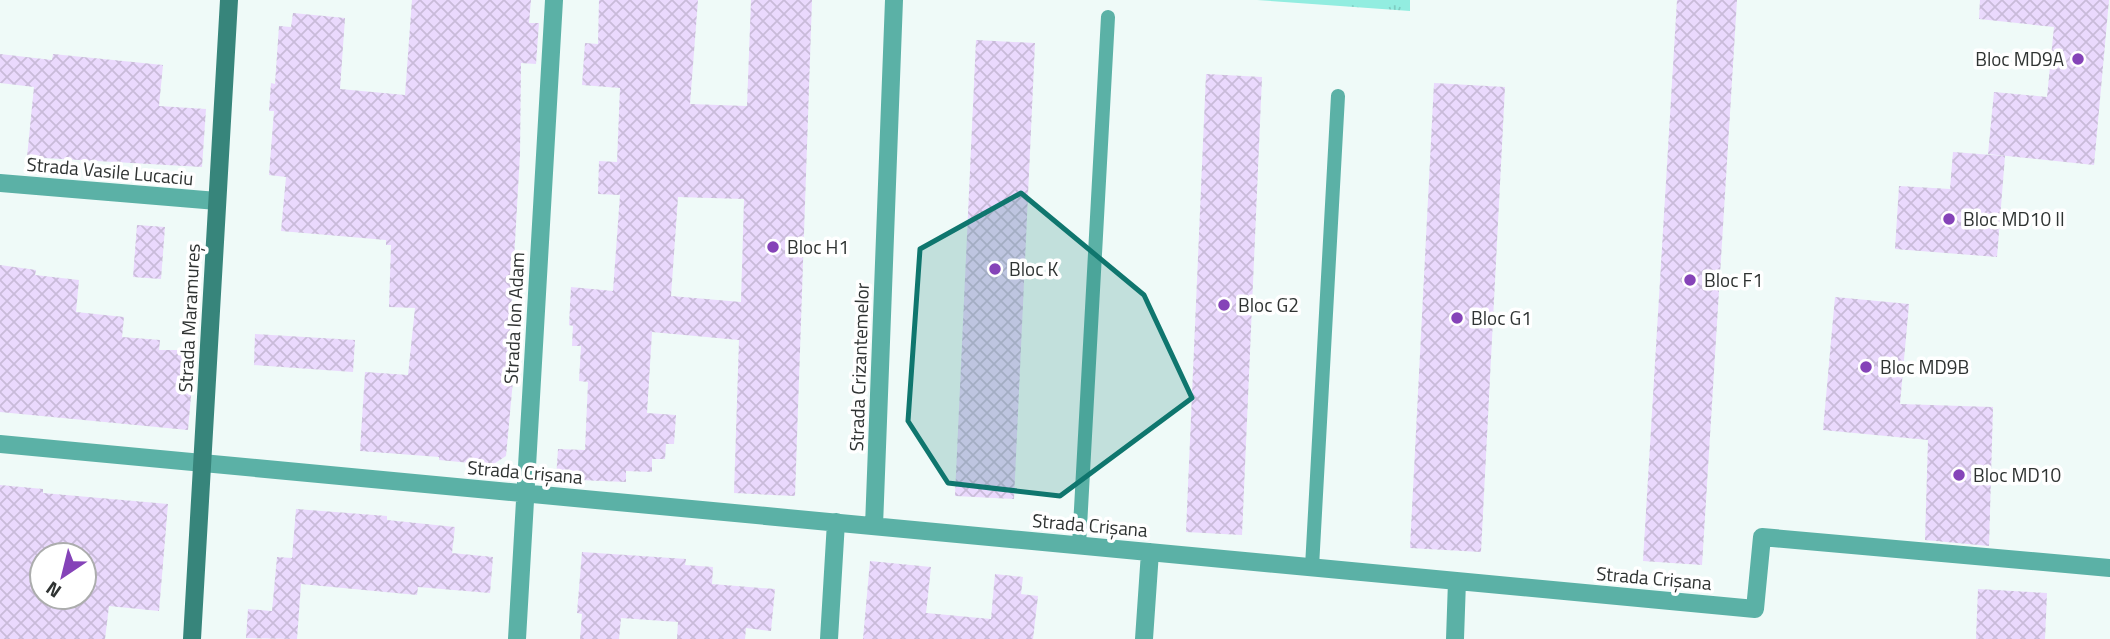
<svg xmlns="http://www.w3.org/2000/svg" width="2110" height="639" font-family="'Titillium Web',sans-serif">
  <style>
    .grass { fill: url(#grass-tufts) }
    .building { fill: url(#building-cross-hatch); fill-rule: evenodd }
    .lines { fill: none; stroke-linecap: round; stroke-linejoin: round }
    .lane { stroke: #5bb1a6; stroke-width: 14 }
    .street { stroke: #5bb1a6; stroke-width: 18 }
    .secondary { stroke: #37857b; stroke-width: 18 }
    .marked { fill: #0f766e; fill-opacity: 0.2; stroke: #0f766e; stroke-width: 5; stroke-linejoin: round }
    .poi-dot { fill: #8543b8; stroke: #fff; stroke-width: 2.5 }
    .labels { text-anchor: middle; stroke-width: 7; stroke-linejoin: round; paint-order: stroke }
    .poi-label { font-size: 19px; fill: #2f3332; stroke: #fff; text-anchor: start }
    .street-label { font-size: 19px; fill: #2f3332; stroke: #fff }
  </style>
  <defs>
    <pattern id="grass-tufts" width="24" height="20" patternUnits="userSpaceOnUse" patternTransform="scale(1.75)"><rect width="24" height="20" fill="#92ede0"/><path d="M3 7l-1-3M5 7V3M7 7l1-3M15 17l-1-3M17 17v-4M19 17l1-3" fill="none" stroke="#7eccc1"/></pattern>
    <pattern id="building-cross-hatch" width="8" height="8" patternUnits="userSpaceOnUse" patternTransform="scale(1.75)"><rect width="8" height="8" fill="#ead9fd"/><path d="M0 0l8 8M0 8l8-8" fill="none" stroke="#c9bbd9"/></pattern>
  </defs>
  <rect width="100%" height="100%" fill="#effaf8"/>
  <!-- grass -->
  <path class="grass" d="M1257 0H1410V11Z"/>
  <!-- building -->
  <path class="building" d="M412 0H531L529 23H539L536 64 521 63 520 154 509 347 516 348 506 456 492 465 439 460V457L360 451 365 372 408 375 415 308 389 307 391 245H386V240L281 231 286 177 269 175 274 111H269L271 83 275 84 279 26 291 27 293 13 345 18 340 89 405 95Z
    M599 0H698L690 104 747 106 751 0H812L795 496 734 493 739 340 652 332 647 413 676 415 674 444H666L665 459H652V472L626 471V482L556 479 558 449 585 450 588 382 579 381 581 346H572L573 326 569 325 571 287 613 291 620 195 598 194 599 161 617 162 620 88 582 85 585 43 598 44ZM678 197 744 199 741 302 671 296Z
    M1677 0H1737L1702 565 1643 561Z
    M1980 0H2109L2094 165 1988 154 1994 92 2047 97 2054 27 1979 19Z
    M976 40 1035 43 1014 499 955 496Z
    M0 54 52 60 53 54 163 65 159 106 206 109 202 167 27 157 34 87 0 83Z
    M1206 74 1262 77 1242 535 1186 532Z
    M1434 83 1505 87 1481 552 1410 548Z
    M1953 152 2005 156 1997 257 1895 249 1899 186 1950 189Z
    M137 225 165 227 161 279 133 277Z
    M0 265 36 270 35 275 79 280 76 312 124 317 122 337 160 340 159 350H195L188 430 0 412Z
    M1835 297 1909 304 1900 404 1993 407 1989 546 1925 540 1928 440 1823 430Z
    M255 334 355 340 353 372 254 365Z
    M0 485 43 489V493L168 504 159 611 109 606 105 639H0ZM42 555H84V597H42Z
    M296 509 387 516V520L455 527 452 553 493 557 490 593 418 587 417 595 301 584 297 639 246 638 248 609 272 611 277 557 292 558Z
    M582 552 686 559 685 565 713 567 712 584 775 589 771 631 746 628 745 639H677L678 622 621 618 619 639H580L582 614 577 613Z
    M870 561 931 567 926 613 991 619 995 574 1023 577 1021 594 1038 596 1033 639H863Z
    M1978 589 2047 593 2045 639H1976Z"/>
  <g class="lines">
    <!-- lane -->
    <path class="lane" d="M1079 545 1108 17
      M1312 567 1338 96"/>
    <!-- street -->
    <path class="street" d="M0 183 217 201
      M0 444 1755 609 1762 537 2110 568
      M874 526 894 0
      M517 639 554 0
      M829 639 836 522
      M1144 639 1150 552
      M1455 639 1457 581"/>
    <!-- secondary -->
    <path class="secondary" d="M192 639 229 0"/>
  </g>
  <!-- marked area -->
  <path class="marked" d="M1021 193 1144 295 1192 398 1060 496 948 483 908 421 920 249Z"/>
  <!-- markers -->
  <g class="poi-dot">
    <circle cx="2078" cy="59" r="7"/>
    <circle cx="1949" cy="219" r="7"/>
    <circle cx="773" cy="247" r="7"/>
    <circle cx="995" cy="269" r="7"/>
    <circle cx="1690" cy="280" r="7"/>
    <circle cx="1224" cy="305" r="7"/>
    <circle cx="1457" cy="318" r="7"/>
    <circle cx="1866" cy="367" r="7"/>
    <circle cx="1959" cy="475" r="7"/>
  </g>
  <g class="labels">
    <!-- poi labels -->
    <g class="poi-label">
      <text x="2064" y="66" text-anchor="end">Bloc MD9A</text>
      <text x="1963" y="226">Bloc MD10 II</text>
      <text x="787" y="254">Bloc H1</text>
      <text x="1009" y="276">Bloc K</text>
      <text x="1704" y="287">Bloc F1</text>
      <text x="1238" y="312">Bloc G2</text>
      <text x="1471" y="325">Bloc G1</text>
      <text x="1880" y="374">Bloc MD9B</text>
      <text x="1973" y="482">Bloc MD10</text>
    </g>
    <!-- street labels -->
    <g class="street-label">
      <text transform="translate(110 171) rotate(5)" y="7">Strada Vasile Lucaciu</text>
      <text transform="translate(189 318) rotate(-87)" y="7">Strada Maramureș</text>
      <text transform="translate(514 318) rotate(-87)" y="7">Strada Ion Adam</text>
      <text transform="translate(859 367) rotate(-88)" y="7">Strada Crizantemelor</text>
      <text transform="translate(525 472) rotate(5)" y="7">Strada Crișana</text>
      <text transform="translate(1090 525) rotate(5)" y="7">Strada Crișana</text>
      <text transform="translate(1654 578) rotate(5)" y="7">Strada Crișana</text>
    </g>
  </g>
  <!-- north arrow -->
  <g transform="translate(63 576) rotate(215)"><circle r="33" fill="#ffffff" stroke="#acadad" stroke-width="2"/>
  <path d="M0-5L12 26L0 18L-12 26Z" fill="#8543b8"/>
  <text y="-10" font-size="19" font-weight="bold" text-anchor="middle" fill="#2f3332">N</text>
  </g>
</svg>
